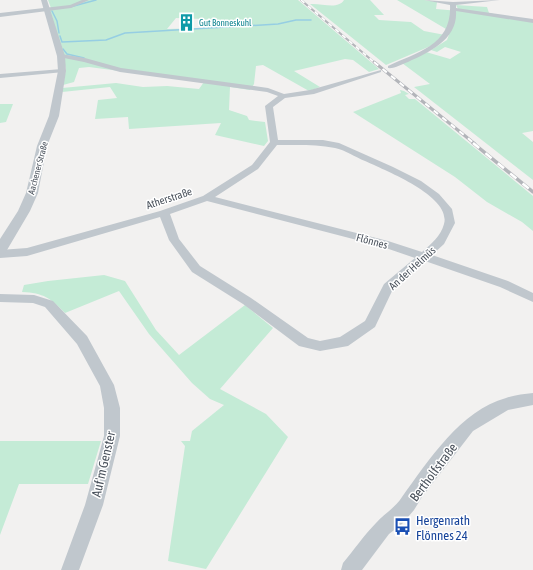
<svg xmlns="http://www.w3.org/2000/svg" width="533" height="570" font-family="'Asap Condensed',sans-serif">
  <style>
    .green { fill: #c4ebd6; fill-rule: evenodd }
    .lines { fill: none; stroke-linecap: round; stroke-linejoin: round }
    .stream { stroke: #96cee3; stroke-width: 1.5 }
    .minor { fill: #c0c7cd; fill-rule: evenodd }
    .tertiary { fill: #c0c7cd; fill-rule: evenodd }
    .rail-far2-casing { stroke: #b3b5ba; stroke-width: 2 }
    .rail-far1-casing { stroke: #b3b5ba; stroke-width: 3 }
    .rail-casing { stroke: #b3b5ba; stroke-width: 3.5 }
    .rail-far2 { stroke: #fff; stroke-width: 1.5; stroke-dasharray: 4.5; stroke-linecap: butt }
    .rail-far1 { stroke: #fff; stroke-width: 2; stroke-dasharray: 5.5; stroke-linecap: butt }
    .rail { stroke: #fff; stroke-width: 2.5; stroke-dasharray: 8; stroke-linecap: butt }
    .labels { text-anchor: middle; stroke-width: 3; stroke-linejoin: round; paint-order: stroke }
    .far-culture-label { font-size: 9px; fill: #0d838f; stroke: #fff; text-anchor: start }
    .far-street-label { font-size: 9px; fill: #4a525c; stroke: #fff }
    .street-label { font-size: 11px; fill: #4a525c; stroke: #fff }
    .near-street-label { font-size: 13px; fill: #4a525c; stroke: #fff }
    .near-transit-label { font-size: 13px; fill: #164399; stroke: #fff; text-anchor: start }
  </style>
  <rect width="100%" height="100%" fill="#f2f1f0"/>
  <!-- green -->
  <path class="green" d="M48 0H298L379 69 369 72 353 60 345 59 294 71 320 87 309 91 263 65 256 66 254 84 250 90 230 87 229 110 247 116 249 120 265 122 268 141 264 146 215 135 221 123 129 129 128 117 95 119 98 100 117 98 110 87 62 92V88L116 83 143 87 167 86 199 89 204 82 89 67 79 68 74 82 63 85 66 69 49 10 51 8ZM176 18 203 19 208 24 207 28 167 29Z
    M344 0H370L384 15H374L379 20 411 22 424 31 445 35 433 45 386 65 310 4C322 3 338 10 344 0Z
    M397 0H424L437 2 436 9 459 11 456 5 487 7 489 13 533 22V131L522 133 533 142V180L414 87 430 84 402 63 426 52 450 59 461 52 445 47 437 52 431 50 447 40 451 29H446Z
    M400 90 404 91 409 94 405 95 409 99H415L533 196V231L522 222 487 202 455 177 353 112 401 93Z
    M0 104H13L6 122 0 123Z
    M104 275 125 281 156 330 179 355 245 305 273 328 220 389 266 414 288 437 206 569 168 561 185 446 181 441H190L192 431 224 405 210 399 192 383 149 334 119 291 65 313C50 298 44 293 22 292L24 285 48 281Z
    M0 441H101L88 484H19L0 535Z"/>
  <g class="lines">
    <!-- stream -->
    <path class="stream" d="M70 7 96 0
      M52 11 57 21 59 33
      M60 36 62 42 106 40 125 33 278 24 296 20H311
      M63 49 67 54 84 58"/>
    <!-- minor -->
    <path class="minor" d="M82 0H89L71 8 0 17V13L70 5Z
      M424 0 453 2 500 0 456 5V8L533 19V23L456 11C458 39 430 52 408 62 402 64 394 69 388 68V66C418 52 452 45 450 5Z
      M61 54 85 58 121 68 268 88 284 94 310 90 381 70V72L314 94 285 98 273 107 278 140H323L339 143 393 167 421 181 439 194 452 209 455 223 444 244 432 255 508 281 533 293V302L500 287 425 261 393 289 375 327 348 346 320 351 299 346 243 304 192 272 169 240 160 217 27 256 0 258V250L27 248 160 211 203 196 252 165 270 142 265 106 278 96 267 92 120 72 84 62 59 57V55ZM277 145C296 145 316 144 335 148 345 150 355 157 365 161 384 170 452 196 444 224 441 236 431 244 422 252L388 241 215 197 258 169ZM207 201 380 246 415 258 384 284 365 321 340 337 320 341 308 338 251 298 200 266 179 239 170 214Z
      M62 69 65 71 64 72 0 78V74Z
      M0 294 34 295 53 301 87 336 114 385 120 408V436L103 505 79 570H61L85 505 104 436V408L100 386 77 344 45 307 33 303 0 302Z
      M533 393V405L508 410 473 431 422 497 414 510 402 524 389 534 362 570H341L343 563C354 550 364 535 376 523 384 514 395 508 402 497 428 461 461 410 506 398 515 395 524 394 533 393Z"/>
    <!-- tertiary -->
    <path class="tertiary" d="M41 0H47L65 56 66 71 59 116 47 146 38 193 30 211 7 250 5 253 0 254V239L18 211 26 193 37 146 49 116 58 71 57 56Z"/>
    <defs>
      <path id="rail-far2" d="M301 0 375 63"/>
      <path id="rail-far1" d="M374 62 475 144"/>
      <path id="rail" d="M473 143 533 192"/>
    </defs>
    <!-- rail-far2 casing -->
    <use href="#rail-far2" class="rail-far2-casing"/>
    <!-- rail-far1 casing -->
    <use href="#rail-far1" class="rail-far1-casing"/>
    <!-- rail casing -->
    <use href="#rail" class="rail-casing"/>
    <!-- rail-far2 -->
    <use href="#rail-far2" class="rail-far2"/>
    <!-- rail-far1 -->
    <use href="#rail-far1" class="rail-far1"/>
    <!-- rail -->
    <use href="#rail" class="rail"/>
  </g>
  <!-- icons -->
  <defs>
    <symbol id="building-bare" viewBox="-9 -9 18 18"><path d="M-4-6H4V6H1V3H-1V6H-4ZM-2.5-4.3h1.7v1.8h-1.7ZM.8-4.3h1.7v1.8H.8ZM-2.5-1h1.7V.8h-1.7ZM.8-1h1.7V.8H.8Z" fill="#0f9aa8" stroke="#fff" stroke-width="2.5" paint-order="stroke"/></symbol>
    <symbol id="bus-bare" viewBox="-9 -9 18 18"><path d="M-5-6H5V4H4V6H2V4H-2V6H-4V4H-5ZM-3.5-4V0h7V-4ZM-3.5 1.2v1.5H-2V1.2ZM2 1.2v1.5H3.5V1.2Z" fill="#1a4fb4" stroke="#fff" stroke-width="2.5" paint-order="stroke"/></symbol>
  </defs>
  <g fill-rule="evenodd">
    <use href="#building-bare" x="174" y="10" width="25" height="25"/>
    <use href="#bus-bare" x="390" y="514" width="25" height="25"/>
  </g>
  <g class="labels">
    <!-- far-culture labels -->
    <g class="far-culture-label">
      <text x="199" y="26">Gut Bonneskuhl</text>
    </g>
    <!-- far-street labels -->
    <g class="far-street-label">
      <text transform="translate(38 168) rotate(-75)" y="3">Aachener Straße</text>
    </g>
    <!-- street labels -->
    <g class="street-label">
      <text transform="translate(169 198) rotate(-18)" y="4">Atherstraße</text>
      <text transform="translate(372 241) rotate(15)" y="4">Flönnes</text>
      <text transform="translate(412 268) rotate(-42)" y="4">An der Helmüs</text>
    </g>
    <!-- near-street labels -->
    <g class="near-street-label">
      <text transform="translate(103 464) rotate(-77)" y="5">Auf'm Genster</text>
      <text transform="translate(433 472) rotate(-53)" y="5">Bertholfstraße</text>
    </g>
    <!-- near-transit labels -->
    <g class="near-transit-label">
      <text x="416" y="525">Hergenrath<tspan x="416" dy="15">Flönnes 24</tspan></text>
    </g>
  </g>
</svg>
